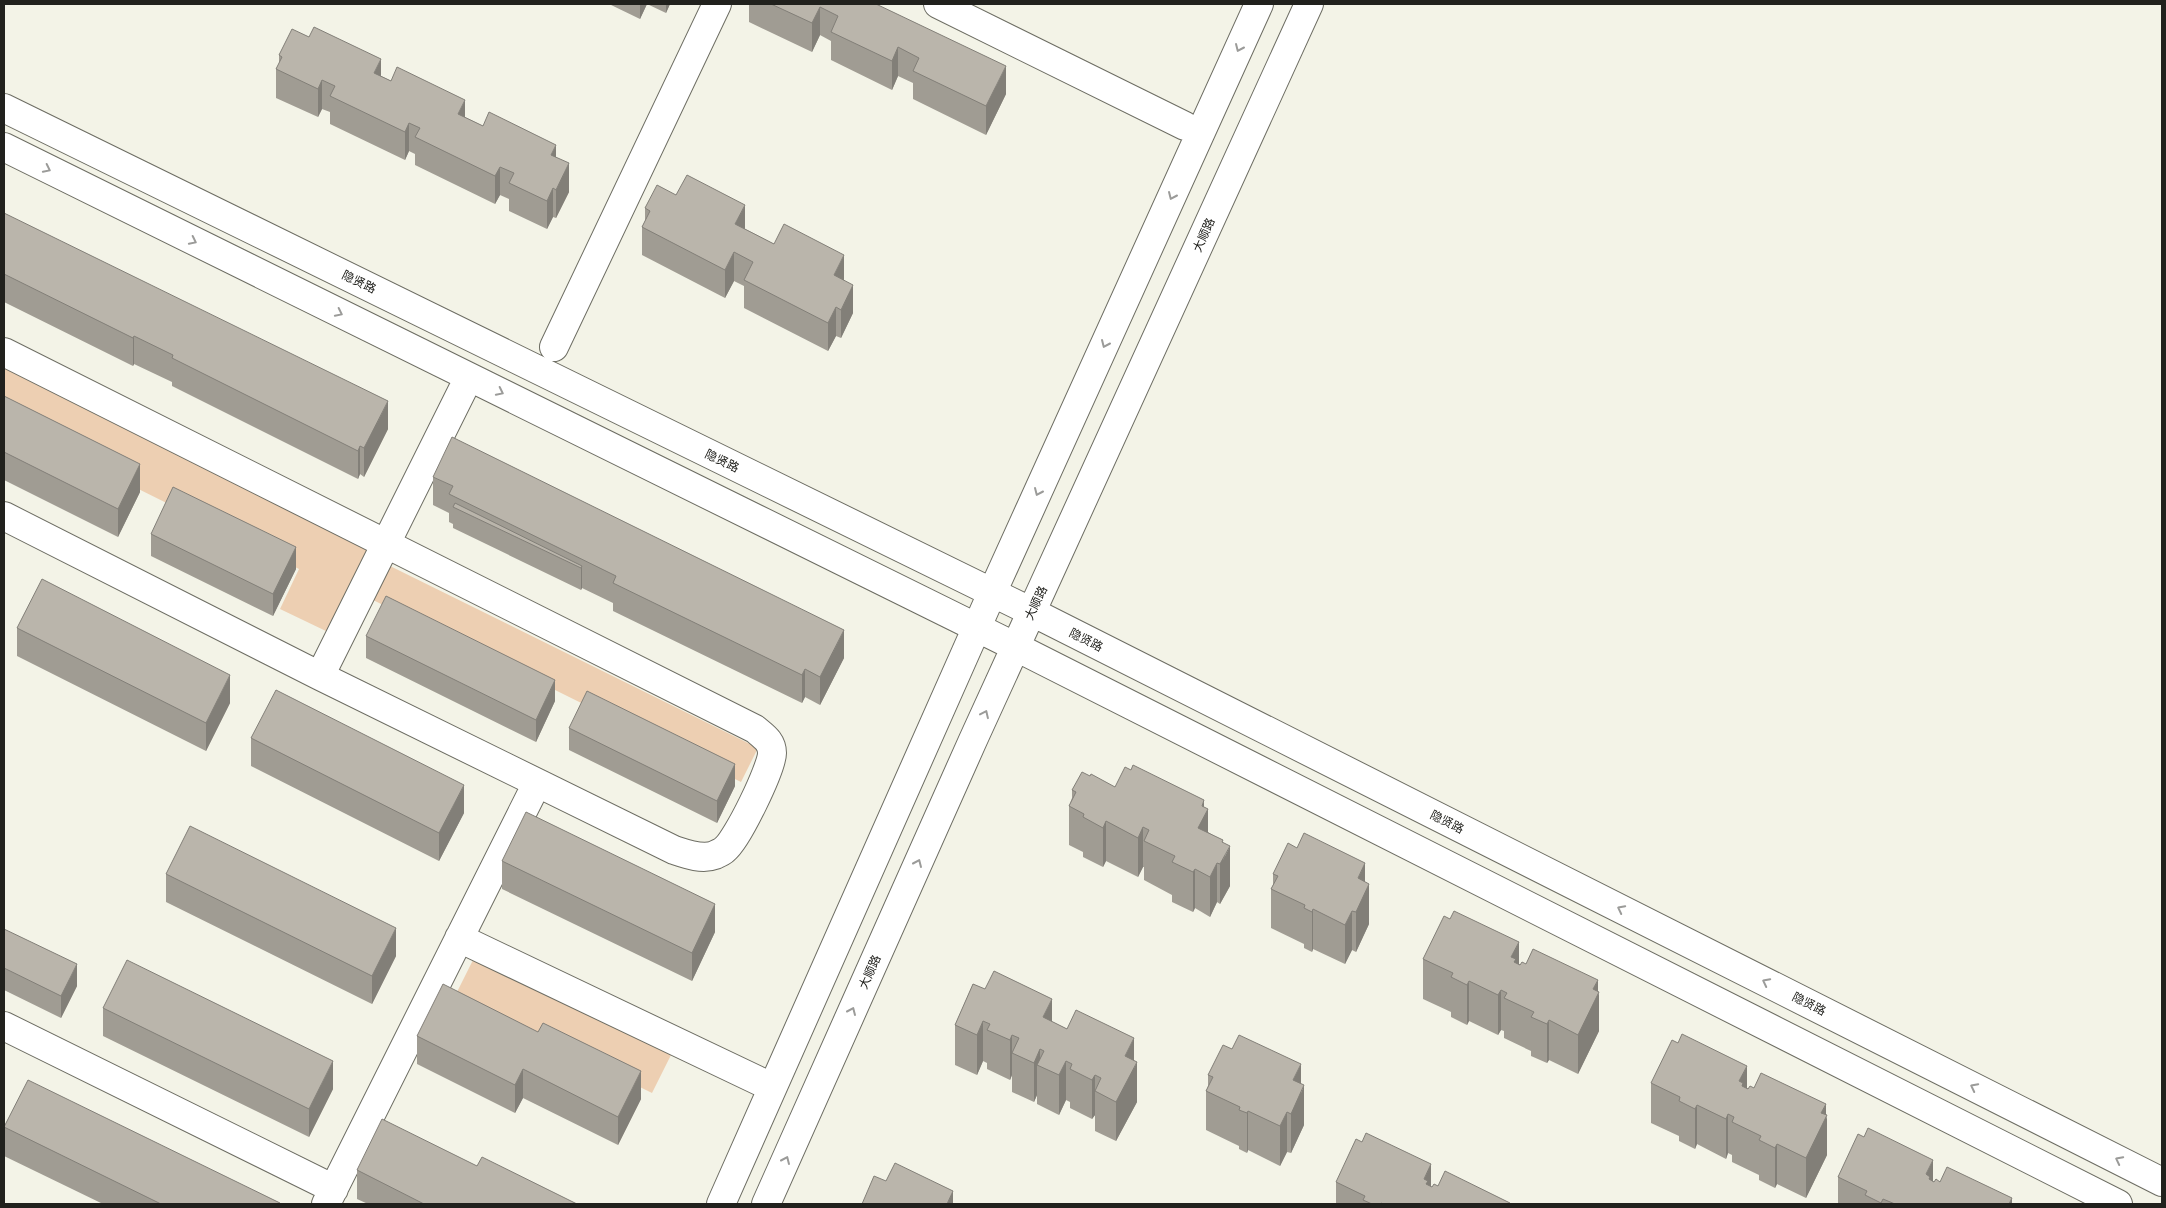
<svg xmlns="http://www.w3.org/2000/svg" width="2166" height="1208" font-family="Literata,'Noto Sans SC',serif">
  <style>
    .green { fill: #edcfb2 }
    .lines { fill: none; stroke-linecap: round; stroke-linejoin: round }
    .minor-casing { stroke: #6d6d63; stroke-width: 30 }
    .minor { stroke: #fff; stroke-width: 28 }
    .wall { fill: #a09c93 }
    .shaded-wall { fill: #827f78 }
    .building { fill: #bab5ab; stroke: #827f78 }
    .oneway { stroke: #9b9b99 }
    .labels { text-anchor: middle; stroke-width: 5; stroke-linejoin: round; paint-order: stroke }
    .street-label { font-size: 12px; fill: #21211d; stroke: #fff }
  </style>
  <rect width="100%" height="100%" fill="#f3f3e7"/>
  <!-- green -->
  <path class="green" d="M4 368 368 549 328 632 280 609 299 569 4 422Z
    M388 565 758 748 741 782 371 599Z
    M476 954 673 1051 652 1093 455 996Z"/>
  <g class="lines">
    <defs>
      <path id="minor" d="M938 4 1185 126
        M4 108 1032 612 2162 1182
        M4 147 1016 647 2118 1204
        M554 347 717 4
        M4 352 755 729C763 736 772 741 772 753 772 768 737 840 725 849 723 852 718 853 715 855 702 860 686 854 674 850L320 676 4 516
        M320 676 466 383
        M459 938 759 1081
        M4 1026 334 1189
        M326 1204 537 783
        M721 1204 992 593 1259 4
        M766 1204 973 740 1309 4"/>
    </defs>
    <!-- minor casing -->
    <use href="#minor" class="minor-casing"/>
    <!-- minor -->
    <use href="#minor" class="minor"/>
  </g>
  <!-- wall -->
  <path class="wall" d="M609 4H670L666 13 647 4 640 19Z
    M749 4H876L1006 94 986 135 913 99V83L898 76 892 90 831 60V41L820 35 812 52 749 22Z
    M279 55 381 76 483 126 556 157 569 192 556 218 553 217 547 229 509 211V199L500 195 495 204 415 165V154L409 151 405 160 330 124V112L322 109 318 117 276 98V69L279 64Z
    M645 208 745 229 844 280 853 313 841 338 836 336 828 351 744 308V286L734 281 725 298 642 255V227L645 221Z
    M4 213 388 429 364 477 360 474 358 479 172 386V382L134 364 133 366 4 302Z
    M4 396 140 492 118 537 4 480Z
    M433 477 844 658 820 705 805 697 802 703 613 611V603L582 588 581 590 453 528V524L449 522V513L433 505Z
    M151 534 296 569 273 616 151 556Z
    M17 628 230 703 206 751 17 656Z
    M366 636 555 701 536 742 366 658Z
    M569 728 735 786 717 823 569 750Z
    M251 738 464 813 439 861 251 766Z
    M1115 787 1204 807 1208 832 1223 842 1230 886 1220 904 1217 902 1210 917 1195 908 1193 912 1172 902V895L1144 880V867H1143L1138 877 1106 861 1103 867 1083 857V852L1069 845V806L1072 798V790Z
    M502 861 715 932 692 981 502 889Z
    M166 874 396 956 372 1004 166 902Z
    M1273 874 1365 882 1369 924 1356 952 1352 950 1345 964 1313 949 1312 952 1304 948V944L1271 928V889L1273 885Z
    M4 929 77 986 61 1018 4 990Z
    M1423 959 1519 964 1598 991 1599 1031 1578 1074 1549 1060 1547 1063 1531 1056V1051L1504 1038V1031L1501 1030 1498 1035 1469 1021 1467 1025 1451 1017V1012L1423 999Z
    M973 984 1134 1061 1137 1102 1116 1141 1095 1131V1115L1092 1119 1070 1108V1102L1066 1100 1059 1115 1037 1104V1095L1034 1102 1012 1092V1075L1010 1080 987 1069V1063L983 1061 977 1075 955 1065V1025Z
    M103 1008 333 1089 309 1137 103 1036Z
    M538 1032 641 1099 618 1145 523 1098 515 1113 417 1064V1036Z
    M1208 1075 1301 1084 1304 1125 1291 1153 1287 1152 1280 1166 1248 1150 1247 1153 1239 1149V1146L1206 1130V1091L1208 1086Z
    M1651 1083 1747 1088 1826 1115 1827 1155 1806 1198 1777 1184 1775 1188 1759 1180V1175L1732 1162V1155L1728 1153 1726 1159 1697 1144 1695 1149 1679 1141V1136L1651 1123Z
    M4 1127 280 1204H103L4 1156Z
    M477 1166 577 1204H368L357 1199V1170Z
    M1838 1177 1933 1181 1934 1182H1940L2012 1204H1838Z
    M1336 1182 1432 1187 1438 1186 1510 1204H1336Z"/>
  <!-- shaded-wall -->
  <path class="shaded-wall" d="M640 4H647L640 19Z
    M666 4H670L666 13Z
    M820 7V35L812 52V23Z
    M898 47V76L892 90V61Z
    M381 59V87L374 73Z
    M1006 66V94L986 135V106Z
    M322 80V109L318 117V89Z
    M465 100V128L458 114Z
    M409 123V151L405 160V132Z
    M556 145V173L551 155Z
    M569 163V192L556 218V190Z
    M500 167V195L495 204V176Z
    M553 188V217L547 229V201Z
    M745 205V233L735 224Z
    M734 252V281L725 298V270Z
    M844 255V284L834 275Z
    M853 285V313L841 338V310Z
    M836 307V336L828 351V323Z
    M134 336V364L133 366V338Z
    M388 401V429L364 477V448Z
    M360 446V474L358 479V451Z
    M140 464V492L118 537V509Z
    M296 547V569L273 616V594Z
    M582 566V588L581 590V568Z
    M844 630V658L820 705V677Z
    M805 669V697L802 703V675Z
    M230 675V703L206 751V723Z
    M555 680V701L536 742V720Z
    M735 764V786L717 823V801Z
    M464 785V813L439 861V833Z
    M1204 800V815L1208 809V848L1198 828 1202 806Z
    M1106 821V861L1103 867V828Z
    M1143 827V867L1138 877V838Z
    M1223 840V860L1230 846V886L1220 904V864Z
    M1217 863V902L1210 917V877Z
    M1365 863V892L1369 884V924L1356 952V912L1358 878Z
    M1195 869V908L1193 912V872Z
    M715 904V932L692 981V953Z
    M1313 909V949L1312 952V912Z
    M1352 911V950L1345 964V925Z
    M396 928V956L372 1004V976Z
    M1519 942V981L1511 957Z
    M77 964V986L61 1018V996Z
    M1598 980V995L1599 992V1031L1578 1074V1035L1593 989Z
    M1469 981V1021L1467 1025V985Z
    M1501 990V1030L1498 1035V995Z
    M1052 999V1038L1043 1017Z
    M1549 1020V1060L1547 1063V1024Z
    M983 1021V1061L977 1075V1035Z
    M1012 1035V1075L1010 1080V1040Z
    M1134 1038V1068L1137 1062V1102L1116 1141V1102L1125 1056Z
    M1040 1049V1066L1037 1065V1095L1034 1102V1063Z
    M333 1061V1089L309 1137V1109Z
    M1066 1061V1100L1059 1115V1075Z
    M1301 1064V1093L1304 1085V1125L1291 1153V1114L1293 1080Z
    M1747 1066V1105L1739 1081Z
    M523 1069V1098L515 1113V1085Z
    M641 1071V1099L618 1145V1117Z
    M1095 1075V1115L1092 1119V1080Z
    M1826 1104V1119L1827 1115V1155L1806 1198V1158L1821 1113Z
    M1697 1105V1144L1695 1149V1109Z
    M1248 1111V1150L1247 1153V1113Z
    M1287 1112V1152L1280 1166V1126Z
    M1728 1114V1153L1726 1159V1119Z
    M1777 1144V1184L1775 1188V1148Z
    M1933 1160V1199L1926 1174Z
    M1431 1164V1204L1424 1179Z
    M953 1191V1204H947Z
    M2012 1198V1204H2009Z"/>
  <!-- building -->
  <path class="building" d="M771 4H876L1006 66 986 106 913 71 919 58 898 47 892 61 831 32 838 16 820 7 812 23Z
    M314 27 381 59 374 73 391 81 397 67 465 100 458 114 483 126 489 112 556 145 551 155 569 163 556 190 553 188 547 201 509 183 514 173 500 167 495 176 415 137 420 128 409 123 405 132 330 96 335 86 322 80 318 89 276 69 282 57 279 55 292 29 309 37Z
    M687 175 745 205 735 224 774 244 784 224 844 255 834 275 853 285 841 310 836 307 828 323 744 280 753 262 734 252 725 270 642 227 650 211 645 208 657 185 676 195Z
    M4 213 388 401 364 448 360 446 358 451 172 358 173 355 134 336 133 338 4 274Z
    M4 396 140 464 118 509 4 452Z
    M452 437 844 630 820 677 805 669 802 675 613 583 616 576 449 494 453 486 433 477Z
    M173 487 296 547 273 594 151 534Z
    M455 503 582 566 581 568 453 507Z
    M42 579 230 675 206 723 17 628Z
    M386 596 555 680 536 720 366 636Z
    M276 690 464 785 439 833 251 738Z
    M587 691 735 764 717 801 569 728Z
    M1133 765 1204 800 1202 806 1208 809 1198 828 1223 840 1222 842 1230 846 1220 864 1217 863 1210 877 1195 869 1193 872 1172 862 1175 856 1144 841 1149 830 1143 827 1138 838 1106 821 1103 828 1083 817 1084 814 1069 806 1076 792 1072 790 1082 772 1090 776 1091 774 1115 787 1125 767 1131 770Z
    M526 812 715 904 692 953 502 861Z
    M190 826 396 928 372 976 166 874Z
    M1304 833 1365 863 1358 878 1369 884 1356 912 1352 911 1345 925 1313 909 1312 912 1304 908 1305 905 1271 889 1278 876 1273 874 1288 843 1297 848Z
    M1454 911 1519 942 1511 957 1516 959 1514 962 1520 965 1522 962 1526 964 1533 949 1598 980 1593 989 1599 992 1578 1035 1549 1020 1547 1024 1531 1017 1534 1012 1504 998 1507 993 1501 990 1498 995 1469 981 1467 985 1451 977 1453 973 1423 959 1444 916 1450 919Z
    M4 929 77 964 61 996 4 968Z
    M127 960 333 1061 309 1109 103 1008Z
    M994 971 1052 999 1043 1017 1067 1029 1076 1010 1134 1038 1125 1056 1137 1062 1116 1102 1095 1091 1101 1078 1095 1075 1092 1080 1070 1069 1072 1064 1066 1061 1059 1075 1037 1065 1044 1051 1040 1049 1034 1063 1012 1053 1019 1038 1012 1035 1010 1040 987 1030 990 1024 983 1021 977 1035 955 1025 973 984 985 989Z
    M443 984 538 1032 543 1023 641 1071 618 1117 523 1069 515 1085 417 1036Z
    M1682 1034 1747 1066 1739 1081 1743 1083 1742 1086 1748 1089 1750 1086 1754 1088 1761 1073 1826 1104 1821 1113 1827 1115 1806 1158 1777 1144 1775 1148 1759 1140 1761 1136 1732 1122 1734 1117 1728 1114 1726 1119 1697 1105 1695 1109 1679 1101 1680 1097 1651 1083 1672 1040 1678 1043Z
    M1239 1035 1301 1064 1293 1080 1304 1085 1291 1114 1287 1112 1280 1126 1248 1111 1247 1113 1239 1110 1240 1107 1206 1091 1213 1077 1208 1075 1223 1045 1232 1049Z
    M28 1080 280 1203 279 1204H161L4 1127Z
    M382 1119 477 1166 482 1157 577 1204H424L357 1170Z
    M1868 1128 1933 1160 1926 1174 1930 1177 1929 1179 1934 1182 1936 1179 1940 1182 1947 1167 2012 1198 2009 1204H1895L1883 1199 1881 1203 1865 1195 1867 1191 1838 1177 1858 1134 1864 1137Z
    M1366 1133 1431 1164 1424 1179 1428 1181 1426 1184 1432 1187 1434 1184 1438 1186 1445 1171 1510 1203 1509 1204H1383L1381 1203V1204H1372L1363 1200 1365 1196 1336 1182 1356 1139 1362 1142Z
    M895 1163 953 1191 947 1204H862L874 1176 886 1181Z"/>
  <!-- one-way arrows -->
  <defs><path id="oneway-chevron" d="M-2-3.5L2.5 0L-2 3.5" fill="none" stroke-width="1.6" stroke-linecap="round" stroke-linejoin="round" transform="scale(1.25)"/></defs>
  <g class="oneway">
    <use href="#oneway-chevron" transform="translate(1239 48) rotate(114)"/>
    <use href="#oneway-chevron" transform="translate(47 169) rotate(26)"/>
    <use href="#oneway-chevron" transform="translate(1172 196) rotate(114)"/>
    <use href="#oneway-chevron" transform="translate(193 241) rotate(26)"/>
    <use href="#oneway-chevron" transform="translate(339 313) rotate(26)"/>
    <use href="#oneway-chevron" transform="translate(1105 344) rotate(114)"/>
    <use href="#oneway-chevron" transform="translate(500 392) rotate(26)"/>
    <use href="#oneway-chevron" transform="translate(1038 492) rotate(114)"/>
    <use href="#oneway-chevron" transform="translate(985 714) rotate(-65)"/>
    <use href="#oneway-chevron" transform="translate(918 863) rotate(-66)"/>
    <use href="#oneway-chevron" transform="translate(1621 909) rotate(-153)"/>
    <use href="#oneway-chevron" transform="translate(1766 982) rotate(-153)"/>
    <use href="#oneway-chevron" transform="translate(852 1011) rotate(-66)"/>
    <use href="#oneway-chevron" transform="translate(1974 1087) rotate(-153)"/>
    <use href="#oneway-chevron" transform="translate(786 1160) rotate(-66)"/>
    <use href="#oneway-chevron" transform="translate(2119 1160) rotate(-153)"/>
  </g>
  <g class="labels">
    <!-- street labels -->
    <g class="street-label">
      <text transform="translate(1204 235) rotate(-66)" y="4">大顺路</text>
      <text transform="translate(359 282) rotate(26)" y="4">隐贤路</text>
      <text transform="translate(722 461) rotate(26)" y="4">隐贤路</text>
      <text transform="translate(1036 603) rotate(-65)" y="4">大顺路</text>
      <text transform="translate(1086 640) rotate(27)" y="4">隐贤路</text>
      <text transform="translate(1447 822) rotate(27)" y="4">隐贤路</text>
      <text transform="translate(870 972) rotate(-66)" y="4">大顺路</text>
      <text transform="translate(1809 1004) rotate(27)" y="4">隐贤路</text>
    </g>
  </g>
  <!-- border -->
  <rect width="2166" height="1208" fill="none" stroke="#21211d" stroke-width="10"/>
</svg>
